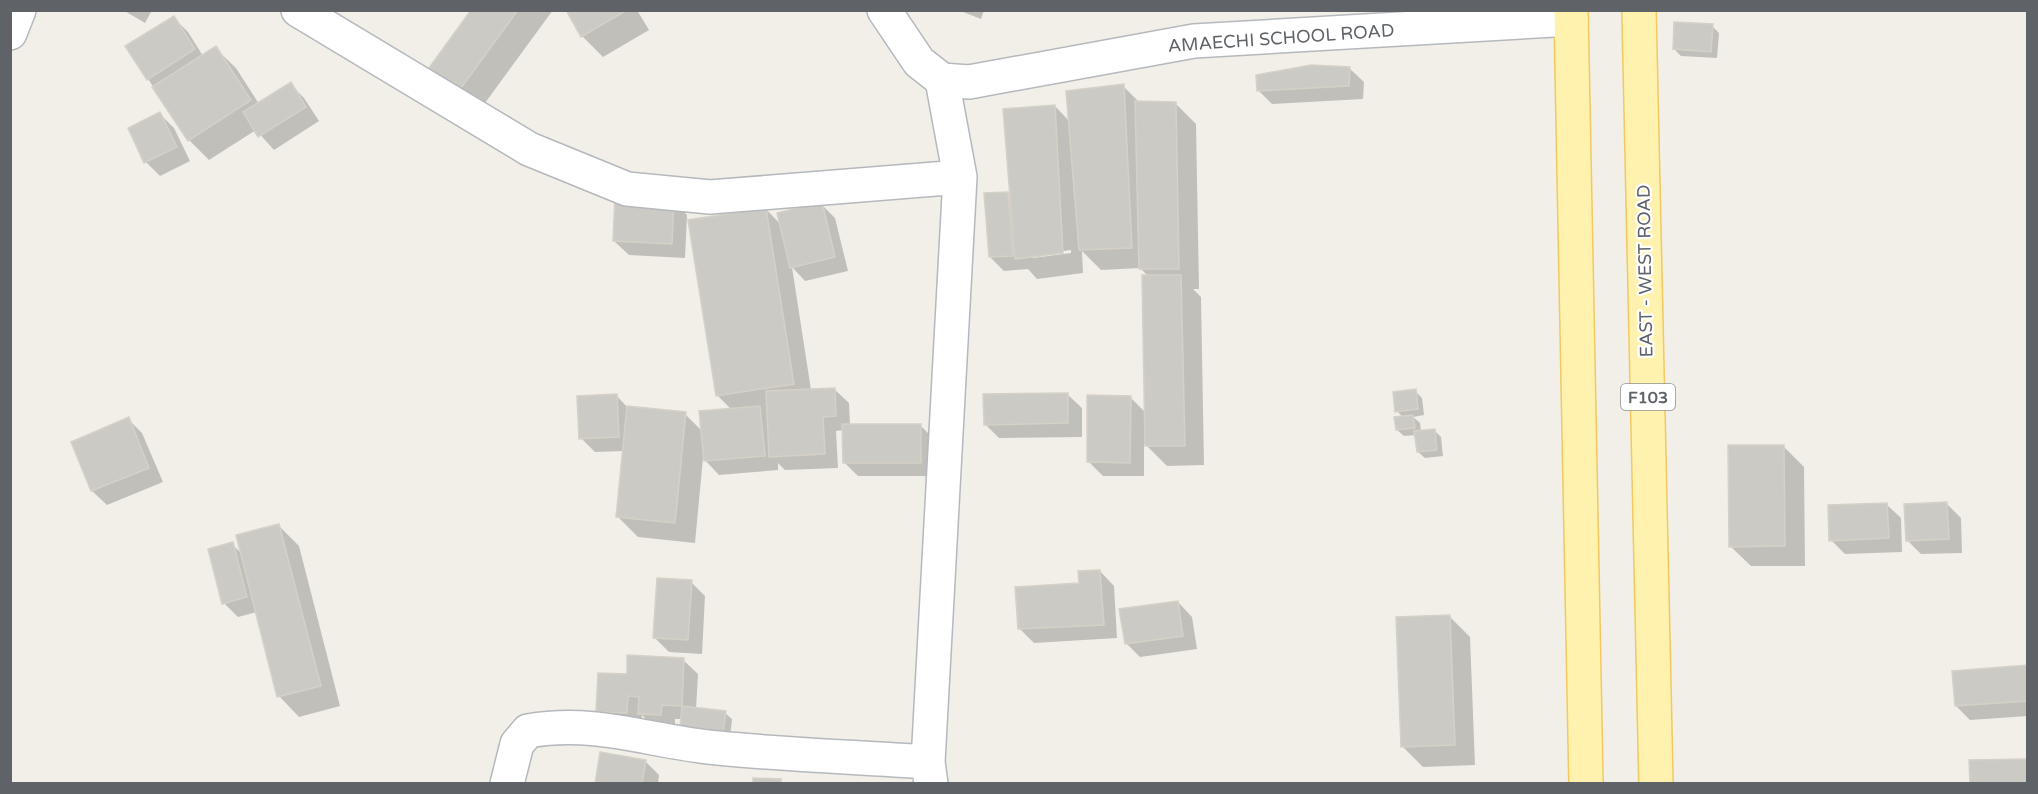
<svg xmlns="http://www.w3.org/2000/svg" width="2038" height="794" font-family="'Varela Round',sans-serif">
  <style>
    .shadow { fill: #0003; fill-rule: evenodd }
    .building { fill: #cccac5; stroke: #d6d1c6; stroke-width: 1.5 }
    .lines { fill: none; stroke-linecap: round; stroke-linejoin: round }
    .minor-casing { stroke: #b5b8bc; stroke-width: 36 }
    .major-casing { stroke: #f2c960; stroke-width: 36 }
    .minor { stroke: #fff; stroke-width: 33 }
    .major { stroke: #fff2af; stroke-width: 33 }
    .labels { text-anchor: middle; stroke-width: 4.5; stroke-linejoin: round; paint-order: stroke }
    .shield { fill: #fff; stroke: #8f9295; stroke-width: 1.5 }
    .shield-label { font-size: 16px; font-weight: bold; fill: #5f6368 }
    .street-label { font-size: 18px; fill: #5f6368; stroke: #fff }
  </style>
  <rect width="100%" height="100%" fill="#f1efe8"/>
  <!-- shadow -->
  <path class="shadow" d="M123 10H152L145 23Z
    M473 10H553L477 114 448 92Z
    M567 10H637L649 30 603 57 582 36Z
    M958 10H984L981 19Z
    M174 18 188 32 203 56 215 48 236 68 259 104 290 84 304 98 319 121 274 150 256 130 209 160 189 140 148 79Z
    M1712 26 1719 33 1717 58 1681 56 1674 49Z
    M1349 68 1364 82 1363 99 1272 104 1258 90Z
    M1123 86 1140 103H1175L1196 124 1199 289H1193L1201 297 1204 465 1167 466 1144 443V476H1103L1089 462 1130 397 1146 413 1149 277 1140 268 1101 270 1082 251 1083 273 1037 279 1028 269 1004 271 990 257 1007 193 1012 198 1055 106 1070 122ZM1071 250V253L1033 258V255Z
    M160 114 174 128 190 161 160 176 146 162Z
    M673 201 687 215 685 258 629 255 614 241Z
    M821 204 835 218 848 271 805 281 792 267 811 390 834 389 849 403 850 425H920L934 439V476H858L844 462V430L836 431 838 468 785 470 778 463V470L719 475 703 458 695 543 638 537 618 517 624 451 595 452 581 438 616 395 628 408 685 414 703 432 732 410 717 395 766 209 781 225Z
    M1415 391 1422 398 1424 415 1413 417 1420 423 1421 431 1434 430 1441 437 1443 456 1425 458 1418 452 1416 435 1404 436 1397 430 1403 417 1397 411Z
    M1067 394 1082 408V437L999 438 985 424Z
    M128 419 142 433 163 482 107 505 92 491 73 442Z
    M1783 446 1804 467 1805 566H1751L1730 546Z
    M1886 504 1901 518 1902 552 1845 554 1831 540Z
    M1947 504 1961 518 1962 553 1921 554 1907 540Z
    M279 526 299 546 340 706 299 717 279 696 257 612 238 617 224 603 232 544 242 554Z
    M1100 571 1114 586 1117 638 1034 643 1020 629Z
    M691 582 705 596 702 654 669 652 655 638Z
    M1178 602 1192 617 1197 649 1140 657 1126 643Z
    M1450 617 1470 637 1475 765 1423 767 1402 746Z
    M683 660 698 674 696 709 725 713 732 719 730 739 682 719H675V728L654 727 642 715 641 727 612 726 598 711 628 676Z
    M2028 666V716L1970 720 1956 706Z
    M645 761 659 775 658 784H597Z"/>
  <!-- building -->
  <path class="building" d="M471 10H518L456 95 426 72Z
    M566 10H627L581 37Z
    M174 16 195 49 147 80 125 46Z
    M1674 22 1713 24 1711 52 1673 49Z
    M216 46 251 100 188 141 152 87Z
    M1311 65 1350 67 1349 86 1257 91 1256 75Z
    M291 82 306 107 258 137 243 112Z
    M1124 84 1132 248 1079 250 1066 91Z
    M1135 101 1176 102 1179 269H1139Z
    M1055 105 1063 253 1015 259 1003 109Z
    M160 112 177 147 144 163 128 128Z
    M1008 192 1013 256 989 257 984 193Z
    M615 196 674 199 672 244 613 241Z
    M822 202 835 257 790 268 777 213Z
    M766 208 794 384 716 396 688 220Z
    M1142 275H1181L1185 446H1145Z
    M835 388 836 416 823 417 825 454 769 457 766 391Z
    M1416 389 1418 409 1395 412 1393 392Z
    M1068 393V423L984 425 983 394Z
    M617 394 619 437 579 439 577 396Z
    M1087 395 1131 396 1130 463 1087 462Z
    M627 406 686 412 675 523 616 517Z
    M760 406 765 456 704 461 699 411Z
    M1413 415 1415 428 1396 430 1394 417Z
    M129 417 149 468 91 491 71 442Z
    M842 424H921V463H843Z
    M1435 429 1437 450 1417 452 1414 431Z
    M1728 445H1784L1785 546 1729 547Z
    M1947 502 1949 539 1906 541 1904 504Z
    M1887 503 1889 538 1829 541 1828 505Z
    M279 524 321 686 277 697 236 535Z
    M233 542 247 597 222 604 208 549Z
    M1100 570 1104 625 1018 629 1015 587 1079 583 1078 571Z
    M657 578 692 580 688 640 653 638Z
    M1178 601 1183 636 1125 644 1119 609Z
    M1450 615 1455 745 1401 747 1396 617Z
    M627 655 684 658 682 706 662 705 661 715 638 714 639 697 628 696 627 713 596 712 598 673 627 674Z
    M2028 665V701L1955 706 1952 671Z
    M682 706 726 711 723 733 680 727Z
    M600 752 646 760 642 784H595Z
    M2028 759V784H1970L1969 760Z
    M753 778 781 779V784H753Z"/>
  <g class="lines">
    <defs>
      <path id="minor" d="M298 10 529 149 627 189 710 197 960 177
        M884 10 919 62 942 80 969 82 1194 41 1571 19
        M10 33 19 10
        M507 784 517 744 528 731C598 719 650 742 718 748 788 755 858 757 928 762
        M931 784 928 762 960 177 942 80"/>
      <path id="major" d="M1571 10 1586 784
        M1639 10 1656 784"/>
    </defs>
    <!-- minor casing -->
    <use href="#minor" class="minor-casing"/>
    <!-- major casing -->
    <use href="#major" class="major-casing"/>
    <!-- minor -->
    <use href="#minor" class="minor"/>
    <!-- major -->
    <use href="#major" class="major"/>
  </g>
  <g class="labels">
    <!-- shield labels -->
    <rect class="shield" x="1621" y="384" width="54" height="26" rx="4.5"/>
    <g class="shield-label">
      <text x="1648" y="403">F103</text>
    </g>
    <!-- street labels -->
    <g class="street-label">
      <text transform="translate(1281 38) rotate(-4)" y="6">AMAECHI SCHOOL ROAD</text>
      <text transform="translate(1645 271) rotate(-91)" y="6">EAST - WEST ROAD</text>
    </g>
  </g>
  <!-- border -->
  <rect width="2038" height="794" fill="none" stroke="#5f6368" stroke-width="24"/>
</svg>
